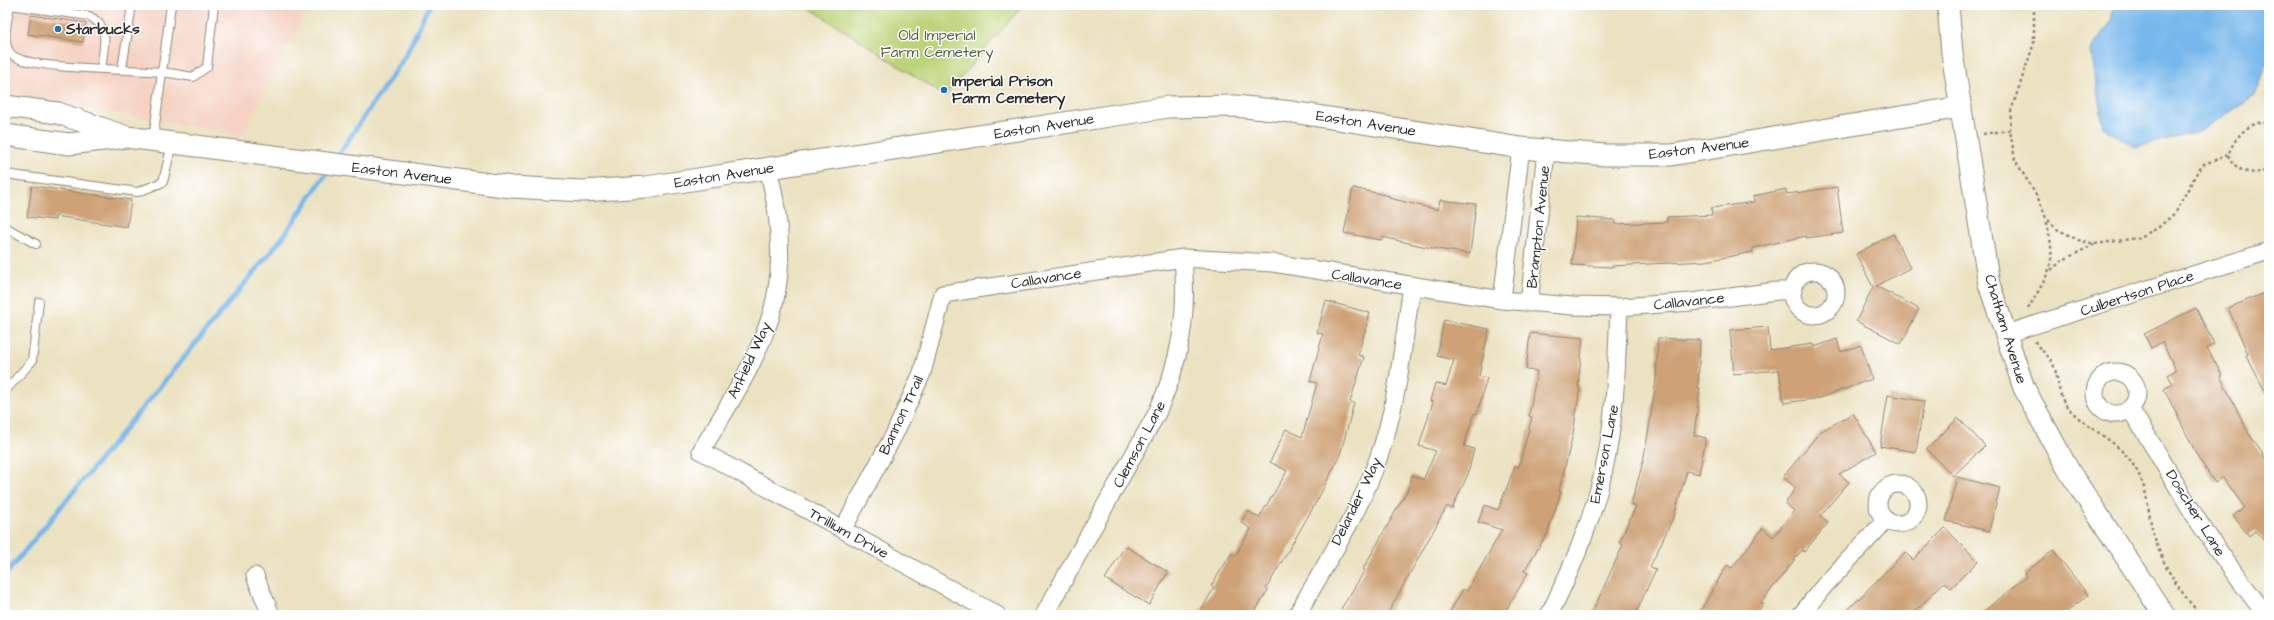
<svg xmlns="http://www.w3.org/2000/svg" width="2274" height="620" font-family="'Architects Daughter',sans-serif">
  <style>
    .built { fill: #f5d2c2 }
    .green { fill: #bcd377; stroke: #747f51 }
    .water { fill: #77b7eb; stroke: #51718b }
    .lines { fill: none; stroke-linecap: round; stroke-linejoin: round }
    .stream { stroke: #77b7eb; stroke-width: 5 }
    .building { fill: #cea176 }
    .service-casing { stroke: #8b8676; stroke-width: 10 }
    .minor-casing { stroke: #8b8676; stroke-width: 19 }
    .tertiary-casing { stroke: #8b8676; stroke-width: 23 }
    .path { stroke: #8b8676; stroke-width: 2.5; stroke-dasharray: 3 3; stroke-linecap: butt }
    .service { stroke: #fff; stroke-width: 8 }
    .minor { stroke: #fff; stroke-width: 17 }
    .tertiary { stroke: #fff; stroke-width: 21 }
    .poi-dot { fill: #1f6fb2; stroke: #fff; stroke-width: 1.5 }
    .labels { text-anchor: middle; stroke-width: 3; stroke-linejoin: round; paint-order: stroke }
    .poi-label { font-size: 15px; font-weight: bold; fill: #2b2b2b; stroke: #fff; text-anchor: start }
    .park-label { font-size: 15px; fill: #565d42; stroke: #fff }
    .street-label { font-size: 15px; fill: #2b2b2b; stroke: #fff }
  </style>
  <rect width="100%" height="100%" fill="#fff"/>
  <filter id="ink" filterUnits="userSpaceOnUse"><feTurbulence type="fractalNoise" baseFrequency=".025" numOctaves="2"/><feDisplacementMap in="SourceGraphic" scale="8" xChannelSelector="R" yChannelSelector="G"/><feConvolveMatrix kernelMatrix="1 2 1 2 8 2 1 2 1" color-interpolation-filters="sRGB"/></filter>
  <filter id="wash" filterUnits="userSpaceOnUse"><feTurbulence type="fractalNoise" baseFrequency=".012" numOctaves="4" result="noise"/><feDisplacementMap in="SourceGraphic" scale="16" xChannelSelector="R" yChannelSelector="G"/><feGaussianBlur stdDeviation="0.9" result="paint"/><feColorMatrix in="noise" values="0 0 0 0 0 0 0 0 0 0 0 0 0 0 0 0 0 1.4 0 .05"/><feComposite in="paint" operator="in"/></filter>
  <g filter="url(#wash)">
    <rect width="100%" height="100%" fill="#ebe2c1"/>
    <!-- built -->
    <path class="built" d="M5 5H310L242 135 5 94Z"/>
    <!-- green -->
    <path class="green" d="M805 5H1023L945 96Z"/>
    <!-- water -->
    <path class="water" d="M2114 5H2264L2269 17V58L2255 96 2199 132 2135 147 2103 127 2091 50 2111 22Z"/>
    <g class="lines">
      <!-- stream -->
      <path class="stream" d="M336 158 406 55 429 5
        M5 575 283 237 330 168"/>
    </g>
    <g id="blocks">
      <!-- building -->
      <path class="building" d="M31 15 86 23 83 42 28 34Z
        M32 186 131 200 127 227 55 216V220L27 217Z
        M1837 187 1843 233 1806 238V236L1753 248V252L1706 261 1612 266V267L1572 265 1576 217 1615 220V224L1667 222V217L1712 215 1711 208 1754 202 1753 196 1786 189 1787 194Z
        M1353 188 1390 196 1389 198 1438 210 1440 200 1476 204 1470 254 1431 248 1382 237 1381 240 1344 233Z
        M1893 234 1910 268 1876 286 1919 309 1901 344 1856 321 1873 287 1856 254Z
        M2269 291V399L2246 355 2248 354 2228 308Z
        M1326 301 1370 313 1358 355 1364 357 1350 402 1354 403 1340 455 1318 499 1266 589 1268 590 1253 615H1198L1214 588 1211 586 1231 554 1235 556 1251 529 1241 522 1248 511 1259 518 1287 471 1270 462 1286 429 1302 437 1317 383 1310 381 1323 334 1317 333Z
        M2196 308 2214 344 2207 348 2222 375 2220 376 2249 434 2269 463V546L2255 531 2249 536 2233 516 2244 507 2223 477 2215 483 2198 457 2164 389 2173 384 2168 375 2176 370 2162 342 2151 348 2144 334Z
        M1444 320 1489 329 1479 376 1487 378 1477 414 1474 413 1464 446 1474 449 1468 474 1452 509 1447 506 1387 615H1351L1341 609 1365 570 1363 569 1408 489 1412 475 1423 480 1436 451 1419 446 1433 402 1430 401 1435 383 1446 386 1454 360 1437 356Z
        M1768 327 1770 350 1813 344 1814 347 1837 339 1841 352 1861 345 1872 379 1820 398 1784 403 1779 370 1734 374 1730 330Z
        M1530 333 1583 338 1578 387H1580L1573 434 1559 491 1561 492 1547 534 1524 571 1528 573 1503 615H1448L1463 589 1467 591 1502 530 1478 522 1485 505 1498 510 1515 466 1519 467 1532 417 1529 416 1537 371 1526 370Z
        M1658 338 1700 340 1698 388H1700L1694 435 1706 438 1699 474 1687 471 1674 516 1650 567 1656 569 1635 615H1591L1623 545 1619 543 1636 506 1631 505 1643 462 1649 428 1656 380Z
        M1888 395 1924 401 1916 452 1880 446Z
        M1853 413 1876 452 1839 474 1849 482 1820 516 1828 523 1804 552 1802 550 1761 603 1763 604 1756 615H1698L1727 565 1732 568 1763 528 1773 537 1794 511 1785 503 1796 488 1783 477 1820 432Z
        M1958 418 1985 446 1953 476 1927 449Z
        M1957 477 2000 488 1989 531 1946 521Z
        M1945 528 1978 561 1951 588 1944 582 1912 615H1843L1905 552 1913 560Z
        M1125 546 1168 572 1149 605 1105 579Z
        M2053 550 2088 595 2063 615H1979L2026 577 2024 574Z"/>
    </g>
  </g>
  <g filter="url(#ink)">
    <use href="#blocks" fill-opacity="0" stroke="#8b8676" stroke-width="1"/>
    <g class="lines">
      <defs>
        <path id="service" d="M10 5C8 19 0 44 12 55 30 70 132 69 160 72 171 73 182 75 193 77L207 67 214 5
          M10 5 89 16C112 27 103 48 101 69
          M122 69 132 5
          M153 140 171 5
          M5 174 138 192 163 182 172 144
          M5 227 36 244
          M5 391 32 361 39 302"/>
        <path id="minor" d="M768 168C781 219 786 277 767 327 751 371 725 411 701 451L997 615
          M1792 293a22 22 0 1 1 44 0a22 22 0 1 1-44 0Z
          M1502 300 1521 148
          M1529 303 1546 152
          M2006 334 2269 251
          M2095 393a21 21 0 1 1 42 0a21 21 0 1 1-42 0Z
          M2130 409C2153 444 2173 480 2195 516 2216 550 2242 583 2266 615
          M1878 504a20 20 0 1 1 40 0a20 20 0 1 1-40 0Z
          M843 529 895 433 922 373 943 294 1183 258 1273 263 1502 300 1573 306 1619 307 1691 302 1777 291H1793
          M255 576 271 615
          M1044 615 1157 413C1181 360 1188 316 1183 258
          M1297 615C1325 564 1359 514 1378 459 1398 404 1403 343 1412 286
          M1549 615C1575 563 1598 507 1608 449 1616 402 1617 354 1619 307
          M1801 615 1824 586 1885 521"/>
        <path id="tertiary" d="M1948 5 1952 53 1989 284 2024 388 2069 471 2164 615
          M5 106 58 113 127 137 512 187 582 191 646 187 1168 107 1235 106 1292 112 1521 148 1606 155H1671L1961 107
          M5 135 69 144 120 138"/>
      </defs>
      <!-- service casing -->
      <use href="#service" class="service-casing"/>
      <!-- minor casing -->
      <use href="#minor" class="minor-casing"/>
      <!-- tertiary casing -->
      <use href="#tertiary" class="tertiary-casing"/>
      <!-- path -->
      <path class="path" d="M2034 5V43L2011 111 2010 130 2015 160 2038 198 2046 218 2057 229 2078 240 2095 244 2138 238 2158 228 2176 212 2196 174 2204 164 2228 155C2235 137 2248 121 2269 122
        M1983 134 2010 130
        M2228 155C2236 172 2252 177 2269 169
        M2051 270 2063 260 2095 244
        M2028 309C2051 269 2057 266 2046 219
        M2035 341C2038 349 2048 354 2052 362 2059 375 2057 394 2066 405 2086 431 2118 437 2137 471 2149 493 2147 509 2153 532 2162 565 2178 590 2201 615"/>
      <!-- service -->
      <use href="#service" class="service"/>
      <!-- minor -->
      <use href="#minor" class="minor"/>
      <!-- tertiary -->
      <use href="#tertiary" class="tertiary"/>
    </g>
  </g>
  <!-- markers -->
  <g class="poi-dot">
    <circle cx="58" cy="29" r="4"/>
    <circle cx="944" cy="90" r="4"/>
  </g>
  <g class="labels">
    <!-- poi labels -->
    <g class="poi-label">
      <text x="66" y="34">Starbucks</text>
      <text x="952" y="86">Imperial Prison<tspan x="952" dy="17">Farm Cemetery</tspan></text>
    </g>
    <!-- park labels -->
    <g class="park-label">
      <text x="937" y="40">Old Imperial<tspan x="937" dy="17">Farm Cemetery</tspan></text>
    </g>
    <!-- street labels -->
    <g class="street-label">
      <text transform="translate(1366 123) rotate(9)" y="5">Easton Avenue</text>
      <text transform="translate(1044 126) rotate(-9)" y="5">Easton Avenue</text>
      <text transform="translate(1699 148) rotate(-7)" y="5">Easton Avenue</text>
      <text transform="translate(402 173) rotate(7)" y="5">Easton Avenue</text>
      <text transform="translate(724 175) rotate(-9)" y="5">Easton Avenue</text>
      <text transform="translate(1538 227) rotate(-84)" y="5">Brampton Avenue</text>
      <text transform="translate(1046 278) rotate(-9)" y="5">Callavance</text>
      <text transform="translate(1367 279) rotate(9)" y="5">Callavance</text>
      <text transform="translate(2137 293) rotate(-18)" y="5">Culbertson Place</text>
      <text transform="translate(1689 301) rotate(-6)" y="5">Callavance</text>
      <text transform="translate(2006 329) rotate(73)" y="5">Chatham Avenue</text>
      <text transform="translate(749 360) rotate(-65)" y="5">Anfield Way</text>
      <text transform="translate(901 415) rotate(-65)" y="5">Bannon Trail</text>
      <text transform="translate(1139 444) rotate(-62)" y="5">Clemson Lane</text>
      <text transform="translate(1604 454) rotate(-79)" y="5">Emerson Lane</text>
      <text transform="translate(1356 501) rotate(-64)" y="5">Delander Way</text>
      <text transform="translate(2196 513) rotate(58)" y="5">Doscher Lane</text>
      <text transform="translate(849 533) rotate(29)" y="5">Trillium Drive</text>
    </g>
  </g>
  <!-- margin -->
  <rect width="2274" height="620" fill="none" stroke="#fff" stroke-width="20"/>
</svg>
